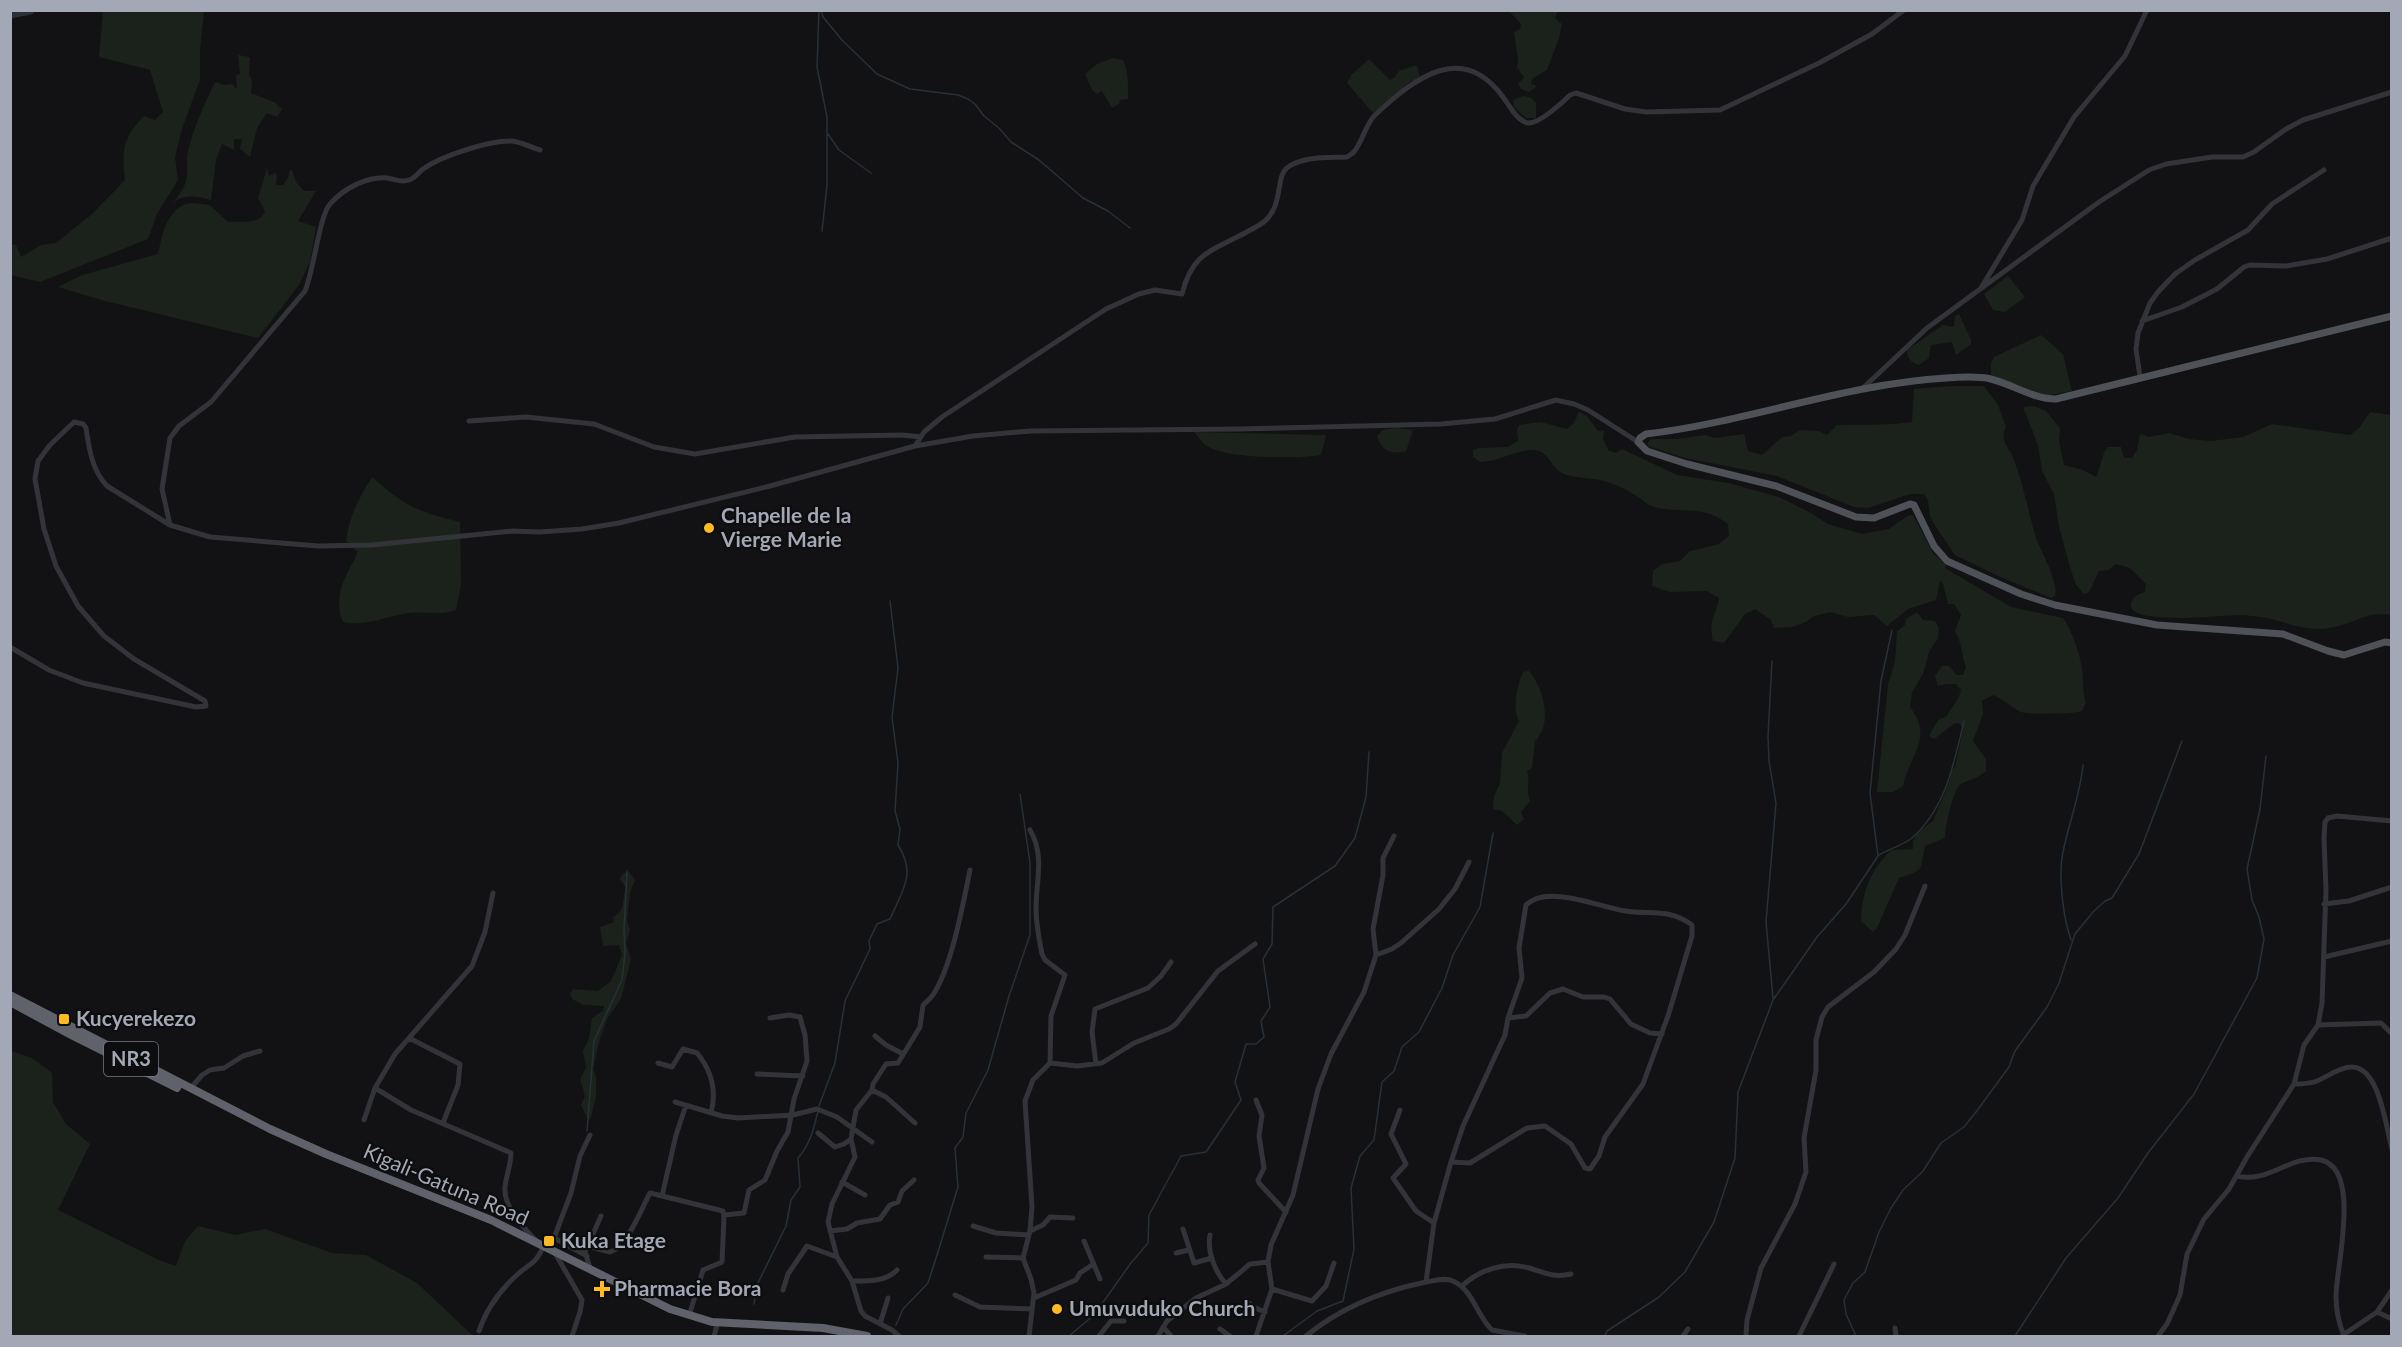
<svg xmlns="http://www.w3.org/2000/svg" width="2402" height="1347" font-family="Lato,sans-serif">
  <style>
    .green { fill: #1a221b }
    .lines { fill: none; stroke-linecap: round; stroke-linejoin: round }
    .stream { stroke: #283138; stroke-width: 1.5 }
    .river { stroke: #283138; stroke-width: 9 }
    .minor { stroke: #333439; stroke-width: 5 }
    .major { stroke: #4f5158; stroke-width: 7 }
    .highway { stroke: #5f616b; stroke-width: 8 }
    .poi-dot { fill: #ffba20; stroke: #0d0d0f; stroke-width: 2 }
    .labels { text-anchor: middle; stroke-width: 4.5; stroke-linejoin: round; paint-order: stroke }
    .shield { fill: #0d0d0f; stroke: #767a84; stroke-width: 1.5 }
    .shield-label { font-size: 20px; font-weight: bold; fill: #a3a8b6 }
    .poi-label { font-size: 21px; font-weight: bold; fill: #a3a8b6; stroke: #0d0d0f; text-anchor: start }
    .street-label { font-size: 21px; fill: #a3a8b6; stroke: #0d0d0f }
  </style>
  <rect width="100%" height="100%" fill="#121214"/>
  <!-- green -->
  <path class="green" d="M103 11H204L200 49V80L183 126 175 157 178 180 157 214 148 239 40 282 11 275V244L16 245 21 257 41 245 56 243 92 214 125 180C122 150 122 139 144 116L155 120 163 112 150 70 99 57Z
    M1509 11H1558L1555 18 1562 24 1559 38 1547 70 1532 79 1531 84 1537 86 1529 92 1521 89 1518 84 1524 77 1517 68 1518 60 1514 32 1520 29 1521 24Z
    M238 55 250 57 249 75 252 80 251 93 274 102 282 109 277 117 267 113 257 128 250 157 240 149 242 139H234V150L222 144 216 160 211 200C197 197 185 193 173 203 179 195 187 185 187 174 187 164 186 157 189 147 195 124 205 103 215 82L224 85 232 84 237 89 236 75 240 74Z
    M1113 58 1123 60C1129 73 1128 85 1128 99L1120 100 1119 104 1112 108 1102 91 1097 94 1092 90 1085 74 1097 64Z
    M1369 59 1390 80 1395 77 1399 71 1417 65 1420 78 1410 82 1373 113 1347 83 1351 75Z
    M1523 96 1530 97 1536 103V118H1526L1514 107 1513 100Z
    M267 168 269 176 274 173 277 174 276 185H283L289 176V171L292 170 296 182 304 191H316L298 221 316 227 310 262 299 285 258 338 105 301 58 287 82 275 158 254C162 237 166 211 186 204 192 202 203 204 210 205L228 222C240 221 261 225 265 211L258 198Z
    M2008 276 2025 297 2005 312 1993 310 1984 294Z
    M1959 314 1971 340V344L1956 355 1952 342 1931 345 1929 358 1919 365C1911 363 1907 358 1907 350L1943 325 1954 327 1955 316Z
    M2041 335 2063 354 2072 391 2044 396 2024 390 1991 375V363L1994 357Z
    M1951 386H1984L1998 405 2006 427C1999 442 2009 445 2014 460 2024 486 2028 513 2037 540 2042 554 2059 582 2055 596L2051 598 1998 576 1955 555 1936 527 1930 517 1928 500 1924 494H1910L1868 508 1854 507 1777 476 1685 458 1648 446V442L1651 439H1677L1705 435 1714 438 1744 434 1748 451 1762 455 1782 437 1791 436 1800 430 1818 431 1827 435 1837 425C1863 424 1887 426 1912 422L1914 389Z
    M2034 406 2046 411 2060 428 2059 441 2064 465 2083 470 2096 477C2101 468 2101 454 2108 447H2121L2124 458H2132L2137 450 2140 434 2149 437 2169 433 2189 439 2211 441 2243 437 2272 424 2350 435 2359 428 2370 412 2391 415V615C2368 610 2352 625 2329 628 2306 632 2284 621 2261 617 2248 615 2234 615 2220 616 2209 617 2114 625 2133 599 2136 595 2141 593 2145 592L2146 584 2130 568 2115 564 2109 570 2099 571 2089 592 2084 594 2076 585 2070 567 2059 527 2054 494 2042 471 2038 445 2023 407Z
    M1579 412 1587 416 1598 431 1604 430 1603 439 1609 451 1617 453 1622 449 1677 475 1728 483 1779 497 1811 513 1828 524 1862 534 1889 529 1907 516 1913 515 1933 553 1946 565 1945 568 2011 607 2063 618C2072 631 2080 653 2082 669 2084 680 2082 692 2086 703L2082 711C2074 714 2028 715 2021 712 2010 707 2004 699 1993 695L1982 701 1983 714 1973 741 1986 759V771C1977 779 1970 779 1961 784 1953 789 1945 828 1945 838L1925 846C1919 872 1926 869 1899 878L1877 928 1873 932 1861 921C1862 892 1870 871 1891 850L1913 849V842L1917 833 1933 821 1940 805 1950 780 1951 771 1955 768 1963 730 1960 724 1955 723 1934 739 1929 736 1938 720 1947 716C1951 706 1959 701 1961 690L1956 684H1945L1938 686 1935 676 1942 666H1949L1957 675H1963L1966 667C1961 654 1962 642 1955 631L1961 615 1954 604H1948L1943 584 1940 580 1936 600 1908 609 1887 626 1874 615 1848 617 1830 612 1814 616 1806 622 1792 627 1774 628 1771 620 1755 609 1745 614 1724 643 1713 641C1708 619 1715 618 1719 598L1707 591 1670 592 1652 586 1653 571 1662 564 1680 561 1690 551 1719 544 1729 536 1728 524C1700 502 1675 516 1649 505 1645 503 1642 499 1638 497 1628 490 1613 483 1600 480 1591 478 1573 478 1564 474 1551 469 1549 450 1533 450 1515 450 1499 462 1480 462L1473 457V450L1478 448 1508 447 1518 441 1517 430 1519 425 1541 422 1567 429 1573 424Z
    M1397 428 1413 430 1406 451C1392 455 1381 451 1377 436L1383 430Z
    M1194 432 1326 435 1321 455C1298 459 1226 459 1207 446 1202 443 1198 436 1194 432Z
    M372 477C404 506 419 512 460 522L461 585 456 610C441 616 425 611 409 613 387 616 365 627 343 622 333 599 344 577 356 557L357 551 346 541C349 516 359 498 372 477Z
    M1917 612 1923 620 1935 621 1939 628 1938 638 1929 652 1923 674 1912 692 1910 707C1934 738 1910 754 1903 786L1893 792H1877L1888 684 1895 662 1897 631 1905 625 1906 619Z
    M1529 671C1544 689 1553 724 1535 741L1532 768 1527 771C1531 782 1525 788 1530 801L1521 812 1524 819 1517 825 1502 811 1493 809 1494 796 1500 783 1502 753 1519 721C1512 709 1517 686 1523 672Z
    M629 872 635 880 630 893 627 920 630 930 626 943 631 959 621 999 607 1019 599 1042 593 1069 596 1078V1097L591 1118 588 1120 581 1105 585 1096 580 1079 586 1068 583 1051 589 1038 592 1018 603 1011 604 1006 583 1005 572 999 570 993 573 989 598 991 611 981 622 955 619 945 603 946 600 927 614 922 613 917C627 910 621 900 626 888L620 879 623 873Z
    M11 1051 32 1058 52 1073 53 1102 66 1124 90 1144 58 1210 159 1260 176 1266 185 1241 198 1226 235 1235 265 1229 332 1253 366 1255 417 1283 471 1334 478 1336H11Z"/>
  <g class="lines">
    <!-- stream -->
    <path class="stream" d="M819 10 817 67 827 117V185L822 231
      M821 10 823 17 842 40 877 74 910 89 958 95 968 99 975 104 984 116 999 128 1011 142 1039 160 1083 198 1108 211 1130 228
      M828 134 839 150 871 173
      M1772 661 1768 736 1769 761 1776 803 1766 922 1773 998
      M1879 855C1889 849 1903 845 1912 838 1946 808 1954 763 1964 721
      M2071 940C2063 917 2058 876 2063 852 2069 822 2080 796 2083 765
      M819 1106 835 1063 845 1001 870 949 869 941 877 924 890 919C902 891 917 874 898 845L900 829 895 811 898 763 892 717 898 668 890 601
      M587 1131 594 1041 622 980 625 953 624 930 627 871
      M754 1304 757 1285 786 1226 791 1200 800 1187 798 1158C810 1145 814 1128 818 1111
      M896 1325 903 1309 928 1283 937 1255 958 1187 955 1148 963 1137 966 1113 988 1070 1009 996 1030 935V863L1020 794
      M1069 1336 1094 1315 1131 1263 1148 1243 1149 1215 1181 1156 1206 1152 1241 1100 1235 1082 1246 1044H1256L1264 1037 1261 1021 1270 1007 1263 959 1272 944 1273 907 1335 866 1355 838 1366 797 1369 752
      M1283 1336 1317 1311 1343 1301 1354 1249 1351 1188 1360 1156 1374 1140 1382 1082 1394 1071 1402 1047 1419 1032 1442 988 1453 955 1480 907 1493 833
      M1605 1336 1607 1331 1659 1297 1685 1272 1714 1222 1735 1158 1738 1092 1773 1000 1817 937 1846 904 1878 856 1870 793 1881 681 1892 630
      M1856 1336 1846 1314 1844 1300 1853 1283 1865 1272 1879 1232 1891 1208 1903 1190 1923 1171 1941 1143 1964 1127 1976 1112 2009 1067 2015 1051 2047 1007 2059 983 2075 934 2093 912 2105 901 2112 898 2139 854 2182 741
      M2015 1336 2066 1258 2118 1198 2148 1153 2194 1094 2257 978 2264 939 2259 917 2252 900 2247 869 2260 809 2266 756"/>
    <!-- river -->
    <path class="river" d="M10 14 30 10"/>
    <!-- minor -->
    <path class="minor" d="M1981 288 2022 220 2033 186 2074 117 2125 56 2147 10
      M2142 321 2182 307 2217 289 2244 267 2250 265 2286 266 2327 259 2392 238
      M2140 377 2136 349 2138 333 2150 303 2158 292 2175 274 2195 260 2248 230 2272 204 2324 170
      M1864 387 1927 328 2099 202 2149 170 2166 164 2212 157H2243L2254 152 2286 129 2303 120 2392 92
      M469 421 526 417 594 424 654 447 695 454 795 437 902 435 921 437
      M915 446 924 432 942 417 1106 309 1139 294 1155 290 1182 294C1192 253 1211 251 1245 233 1252 229 1259 226 1265 221 1284 204 1275 176 1288 167 1304 156 1328 158 1347 157L1353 153C1363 142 1365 124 1376 114 1415 78 1462 41 1503 97 1509 105 1517 121 1528 123 1539 124 1562 103 1570 95L1576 93 1625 109 1646 112 1720 110 1819 63 1872 34 1904 10
      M170 525 162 489 170 438 179 426 211 402 305 291C314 270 319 217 330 204 343 189 367 176 387 178 395 179 401 183 409 180 415 178 418 173 423 169 441 156 488 141 510 141 520 141 530 147 540 150
      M10 647 49 670 83 683 196 707 206 706 205 701 134 659 104 636 78 606 56 566 44 529 35 479 38 461 50 445 74 422 83 424 86 428C89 449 92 470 107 486L170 525 210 537 318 546 372 545 512 531 540 532 582 529 619 523 770 486 915 446 973 436 1030 431 1239 429 1441 424 1495 419 1556 400 1574 404 1588 410 1638 442
      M2324 904 2349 901 2392 887
      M1376 955 1373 929 1383 875V858L1394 836
      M2324 957 2392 941
      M1508 1018 1526 1016 1550 993 1563 989 1583 997H1604L1610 999 1631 1024 1650 1033 1662 1034
      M2318 1025 2381 1023 2392 1034
      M875 1036 886 1045 903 1054
      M409 1038 460 1064 458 1085 443 1123
      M658 1063 672 1067 683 1049 697 1053C712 1071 717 1090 711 1113
      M1050 1063 1077 1066 1102 1063 1134 1043 1169 1029 1176 1024 1218 971 1255 944
      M1096 1064 1092 1032 1095 1009 1148 988 1161 976 1171 962
      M757 1074 803 1076
      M2294 1084 2304 1045 2318 1025 2322 1003 2326 890 2324 838 2325 822 2328 818 2337 816 2392 821
      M190 1089 202 1075 210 1070 224 1068 243 1056 260 1051
      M872 1090 886 1097 915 1123
      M1256 1100 1262 1115 1259 1136 1264 1168 1258 1180 1259 1183 1286 1212
      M675 1102 722 1116 738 1118 793 1115 817 1109 837 1117 872 1142
      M1400 1110 1391 1134 1406 1164 1393 1178 1416 1211 1434 1223
      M364 1120 375 1088
      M818 1133 835 1147 844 1144 851 1139
      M2237 1176C2268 1184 2291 1154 2321 1160 2362 1169 2336 1268 2336 1296 2336 1310 2339 1324 2344 1336
      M842 1182 865 1195
      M662 1196 676 1135 686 1105
      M724 1215 744 1213 749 1190 765 1180 777 1151 788 1132 794 1099 807 1061 805 1035 800 1017 789 1015 770 1018
      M973 1226 996 1233 1029 1235
      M1183 1229 1194 1263 1212 1258
      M830 1231 847 1229 857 1223 880 1219 890 1205 898 1202 902 1191 914 1180
      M1030 1231 1043 1225 1050 1217 1073 1218
      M1210 1235C1207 1251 1215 1272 1226 1284
      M1084 1241 1100 1279
      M587 1246 610 1252C628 1246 641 1209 650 1193L723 1211 724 1217 722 1262 703 1270 689 1316
      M555 1253 582 1300 580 1312 572 1336
      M1176 1253 1189 1250
      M587 1256 554 1238 571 1193 580 1156 590 1135
      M986 1257 1023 1258
      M591 1271 585 1252 601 1216
      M852 1281C867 1281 886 1282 897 1270
      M1426 1282 1434 1223 1451 1162 1463 1126 1505 1035 1508 1018 1522 978 1519 948 1526 905C1547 884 1600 907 1625 911 1650 915 1669 908 1692 925V936L1668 1016 1643 1084 1605 1137 1599 1156 1590 1169 1585 1168 1571 1144 1545 1126 1527 1128 1470 1163 1451 1162
      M1462 1286C1479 1270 1505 1261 1529 1268 1545 1273 1554 1278 1571 1274
      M1272 1289 1312 1301 1326 1286 1334 1263
      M783 1290 788 1274 807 1246 837 1257
      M955 1295 980 1307 1032 1309
      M1034 1298 1076 1280 1080 1273 1092 1265
      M1246 1300 1253 1307 1265 1312
      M2377 1312 2392 1319
      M880 1324 888 1298
      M1163 1327 1171 1336
      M1895 1328 1896 1336
      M1220 1329 1230 1336
      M479 1331C486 1310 501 1289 519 1273 531 1263 536 1263 543 1247 528 1233 503 1209 505 1187 506 1176 511 1165 511 1153L411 1110 375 1088 395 1054 472 966 485 932 493 893
      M2343 1335 2377 1312 2392 1290
      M714 1336 718 1322
      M899 1336 892 1330 865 1316 861 1311 852 1281 837 1257 828 1222 832 1204 855 1157 851 1139 856 1110 872 1090 873 1084 886 1064 898 1063 920 1027 923 1005C926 1002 930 999 933 995 952 966 963 904 970 870
      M1029 1336 1034 1293 1031 1279 1023 1258 1030 1231 1032 1207 1025 1101 1033 1080 1050 1063 1051 1016 1065 975 1045 960 1042 954C1039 939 1036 923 1036 908 1036 881 1045 855 1030 830
      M1099 1336 1111 1321H1124
      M1158 1336 1167 1321 1196 1298 1226 1284 1250 1264 1268 1262
      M1256 1336 1272 1289 1268 1262 1271 1245 1293 1195 1318 1089 1331 1054 1364 992 1376 955 1392 949 1401 943 1439 909 1455 889 1469 862
      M1306 1336C1340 1308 1382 1291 1426 1282 1434 1281 1445 1277 1453 1281 1473 1290 1477 1316 1492 1330L1525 1336
      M1683 1336 1688 1329
      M1746 1336 1747 1320 1761 1268 1795 1204 1806 1172 1804 1138 1816 1070V1040L1822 1017 1828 1007 1874 972 1896 949 1905 935 1925 886
      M1799 1336 1834 1264
      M2158 1336 2167 1324 2180 1295 2187 1254 2204 1219 2229 1189 2247 1157 2294 1084C2302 1084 2309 1084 2317 1081 2327 1077 2340 1067 2351 1067 2380 1066 2386 1129 2392 1149"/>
    <!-- major -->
    <path class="major" d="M2392 316 2056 399C2033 399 2014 385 1991 379 1978 376 1960 377 1946 378 1844 384 1748 422 1646 434L1640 438 1638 442 1647 451 1687 464 1776 486 1856 517 1874 518 1910 504 1914 505 1934 546 1947 561 2021 594 2055 605 2157 625 2283 634 2328 651 2344 655 2385 642 2392 643"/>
    <!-- highway -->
    <path class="highway" d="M10 995 270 1129 326 1154 491 1220 670 1309 712 1322 823 1328 867 1336
      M10 1002 73 1036 177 1088"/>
  </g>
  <!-- markers -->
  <g class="poi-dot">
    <circle cx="709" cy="528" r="6"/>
    <rect x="58" y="1013" width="12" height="12" rx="3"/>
    <rect x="543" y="1235" width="12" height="12" rx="3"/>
    <path d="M599 1280h6v6h6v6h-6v6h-6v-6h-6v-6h6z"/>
    <circle cx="1057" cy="1309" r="6"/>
  </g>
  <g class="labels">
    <!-- shield labels -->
    <rect class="shield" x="104" y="1042" width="54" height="34" rx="4.5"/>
    <g class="shield-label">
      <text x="131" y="1066">NR3</text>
    </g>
    <!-- poi labels -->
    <g class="poi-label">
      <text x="721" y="523">Chapelle de la<tspan x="721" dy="24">Vierge Marie</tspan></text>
      <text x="76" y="1026">Kucyerekezo</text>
      <text x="561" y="1248">Kuka Etage</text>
      <text x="614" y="1296">Pharmacie Bora</text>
      <text x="1069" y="1316">Umuvuduko Church</text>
    </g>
    <!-- street labels -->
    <g class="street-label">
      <text transform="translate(446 1185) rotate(23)" y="7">Kigali-Gatuna Road</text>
    </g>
  </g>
  <!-- border -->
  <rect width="2402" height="1347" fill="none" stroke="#a3a8b6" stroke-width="24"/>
</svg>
